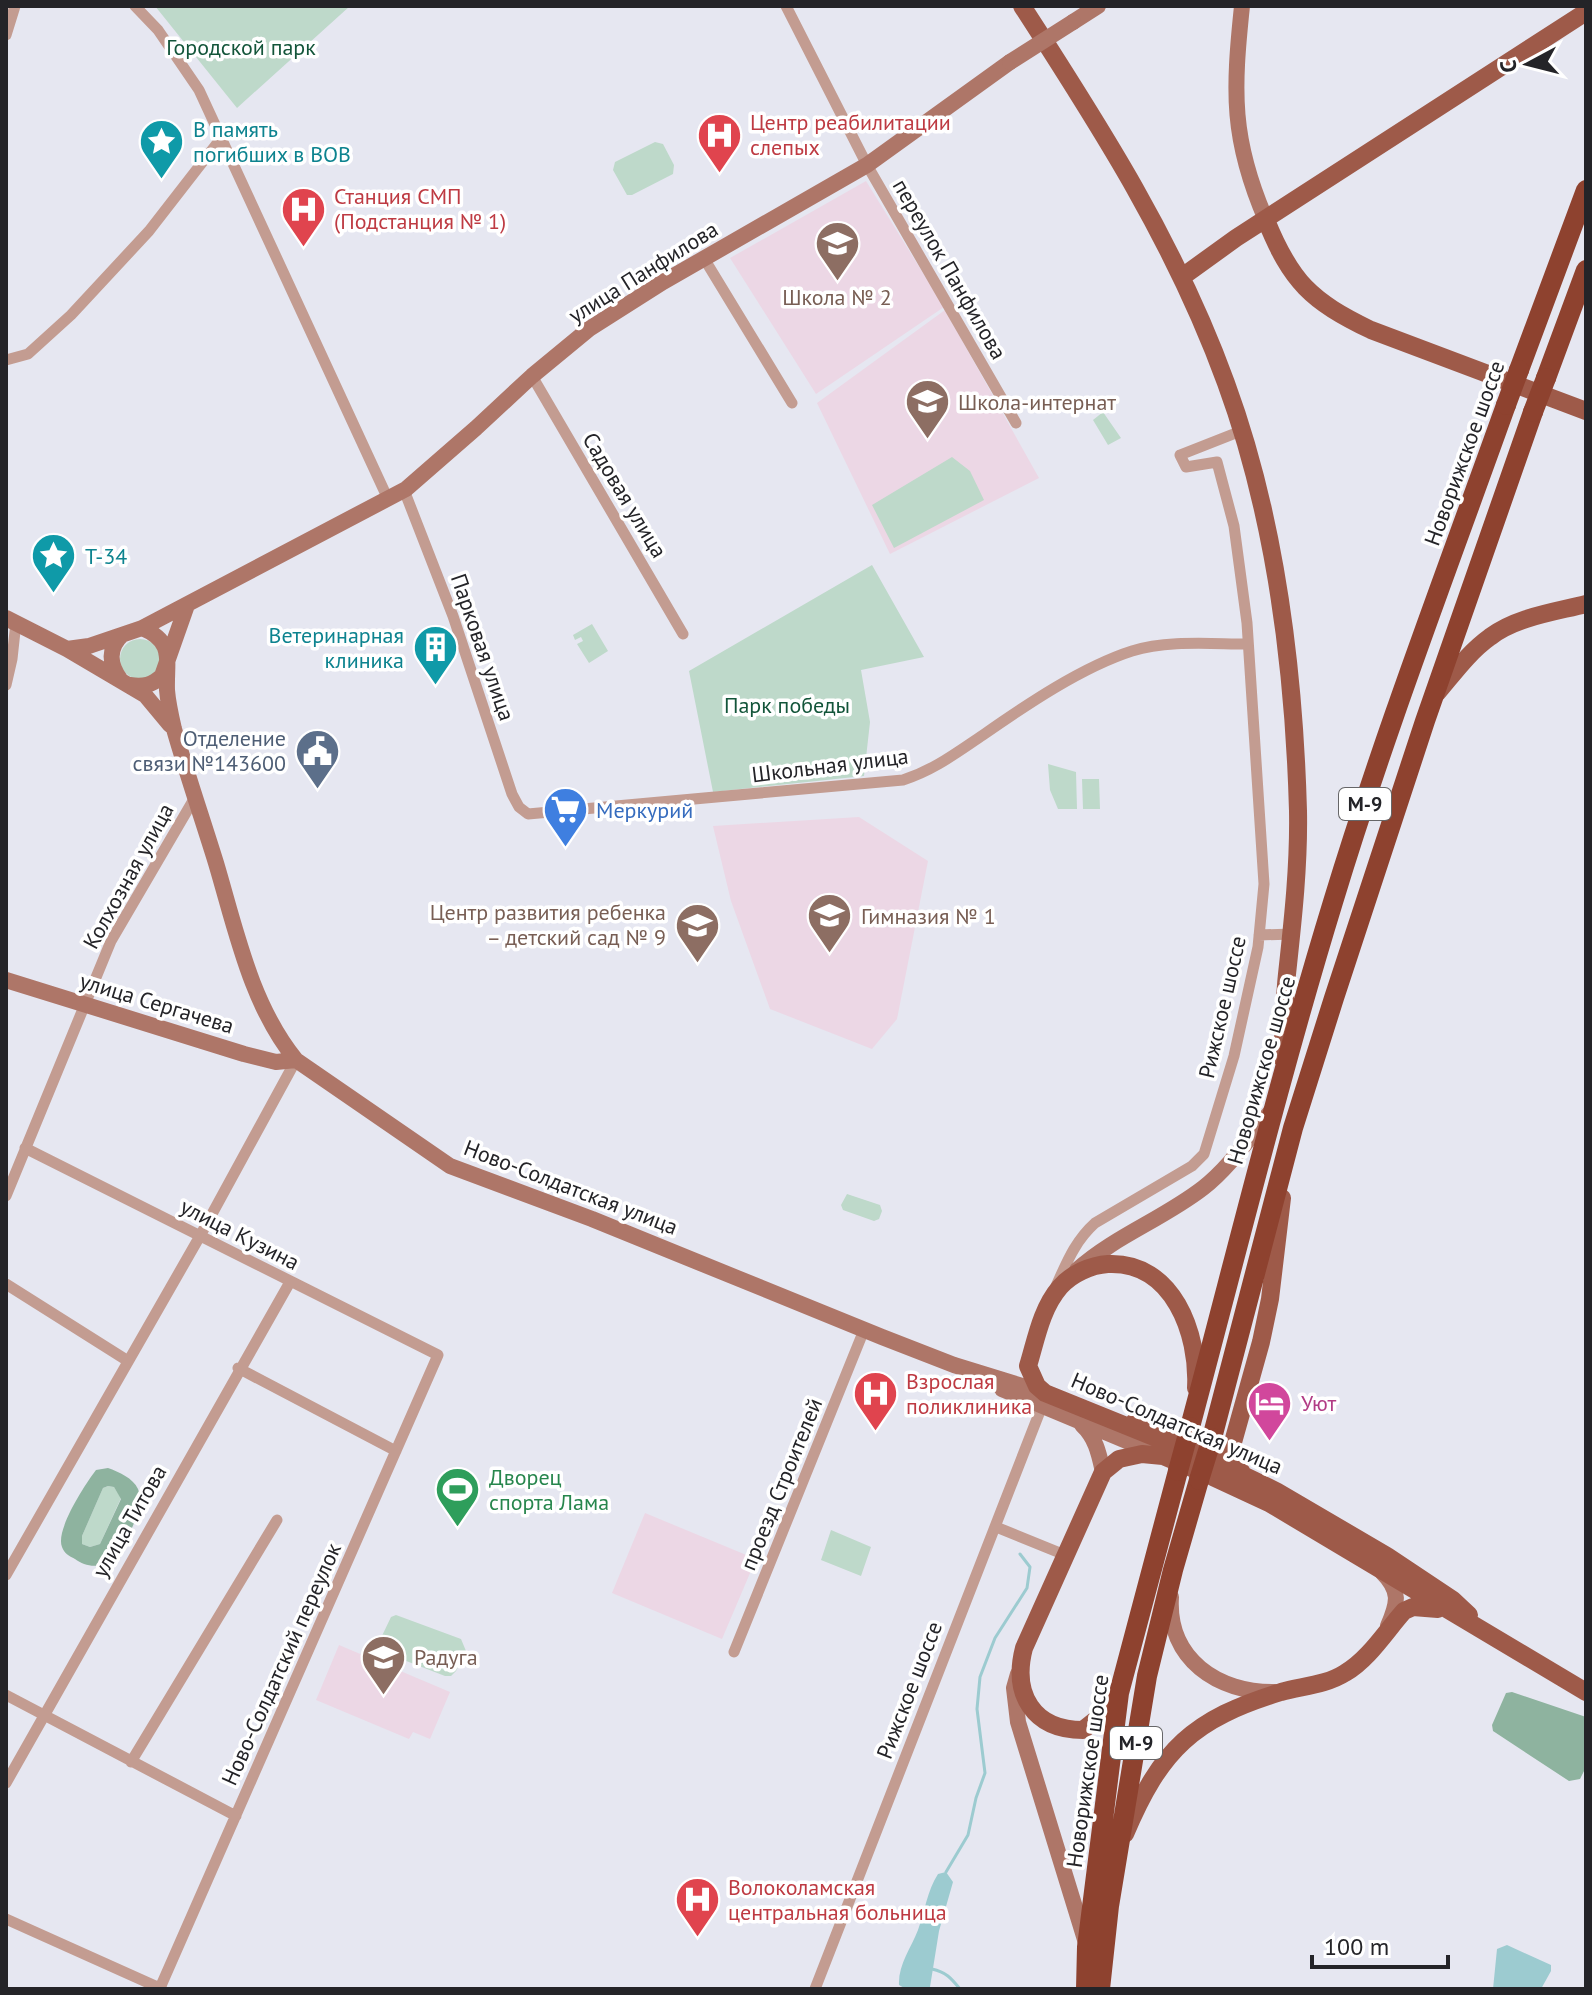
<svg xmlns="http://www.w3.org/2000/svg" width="1592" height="1995" font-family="'PT Sans',sans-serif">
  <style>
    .education { fill: #ecd7e5 }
    .green { fill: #bed9ca }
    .forest { fill: #8eb39f; fill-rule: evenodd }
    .water { fill: #9ccbd0 }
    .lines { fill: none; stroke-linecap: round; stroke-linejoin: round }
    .stream { stroke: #9ccbd0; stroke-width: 3 }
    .street { stroke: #c39c91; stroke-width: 11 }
    .secondary { stroke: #ae7668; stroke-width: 16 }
    .primary { stroke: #9e5a49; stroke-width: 18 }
    .highway { stroke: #8e422f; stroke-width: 20 }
    .secondary-bridge { stroke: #ae7668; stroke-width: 16 }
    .highway-bridge { stroke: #8e422f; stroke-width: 20 }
    .labels { text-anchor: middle; stroke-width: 7; stroke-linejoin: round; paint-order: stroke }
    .shield { fill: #fff; stroke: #666668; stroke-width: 2 }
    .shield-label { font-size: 20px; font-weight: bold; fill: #242428 }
    .park-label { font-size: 22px; fill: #13553a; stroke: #fff }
    .health-label { font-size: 22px; fill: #be3a42; stroke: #fff; text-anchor: start }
    .culture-label { font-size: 22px; fill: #0d838f; stroke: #fff; text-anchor: start }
    .street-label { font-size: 22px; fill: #242428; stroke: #fff }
    .education-label { font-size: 22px; fill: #785e54; stroke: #fff; text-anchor: start }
    .service-label { font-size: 22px; fill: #4e5e75; stroke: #fff; text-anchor: end }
    .shop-label { font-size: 22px; fill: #366cbe; stroke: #fff; text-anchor: start }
    .hotel-label { font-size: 22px; fill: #b23c85; stroke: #fff; text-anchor: start }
    .leisure-label { font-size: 22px; fill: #27864d; stroke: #fff; text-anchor: start }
  </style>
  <rect width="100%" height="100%" fill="#e6e7f1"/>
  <!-- education -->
  <path class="education" d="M866 181 944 307 816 394 730 258Z
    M945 310 1039 478 890 554 817 403Z
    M859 817 928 861 897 1019 872 1049 770 1009 731 901 713 826Z
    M645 1513 756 1559 722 1639 612 1593Z
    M339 1645 450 1692 430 1739 413 1732 409 1739 316 1700Z"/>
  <!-- green -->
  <path class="green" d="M155 6H350L237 108Z
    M655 142 663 144 674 165 673 174 632 195H627L613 170 615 162Z
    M1103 412 1121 438 1108 445 1093 420Z
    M952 457 970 471 984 500 894 548 872 505Z
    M872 565 924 657 861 670 870 722 864 776 713 792 689 671Z
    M592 624 608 651 589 663 577 644 583 641 581 637 575 640 573 635Z
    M120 659a20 20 0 1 1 40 0a20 20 0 1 1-40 0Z
    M1048 764 1076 772 1077 809H1058L1050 790Z
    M1082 779H1099L1100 809H1083Z
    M847 1194 880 1205 882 1211 879 1219 874 1221 843 1210 841 1205Z
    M108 1486 114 1487 121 1498 100 1544 90 1547 82 1544V1536L103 1488Z
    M831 1530 871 1547 861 1576 821 1560Z
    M396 1615 461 1639 466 1651 456 1671 451 1676H445L383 1652 380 1640 391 1617Z"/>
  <!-- forest -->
  <path class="forest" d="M108 1468C119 1472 133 1478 138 1489 146 1509 122 1555 104 1564 94 1568 83 1565 75 1559 69 1556 64 1553 62 1547 55 1530 86 1483 96 1470ZM108 1486 114 1487 121 1499 100 1544 90 1547 82 1544V1536L103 1488Z
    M1512 1692 1586 1717V1767L1580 1779 1569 1781 1493 1731 1492 1725 1506 1693Z"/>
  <!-- water -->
  <path class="water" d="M946 1872 953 1882 939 1931 930 1987 906 1989 899 1985C898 1965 911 1948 918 1930 925 1911 927 1891 938 1874Z
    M1507 1945 1551 1965V1971L1541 1989H1493L1497 1949Z"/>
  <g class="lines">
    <!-- stream -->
    <path class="stream" d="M946 1872 968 1835 976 1798 985 1773 977 1709 980 1677 995 1638 1027 1588 1030 1567 1020 1554
      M932 1969C946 1972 951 1978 960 1989"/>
    <!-- street -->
    <path class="street" d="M135 6 158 30 199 90 388 499
      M786 6 867 165 1016 423
      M6 35 15 6
      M705 260 792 403
      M6 360 28 354 71 315 149 231 222 137
      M532 376 683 634
      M404 490 453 616 512 794 519 807 528 814 903 780C934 770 956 753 983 735 1026 705 1082 667 1132 651 1167 640 1210 644 1248 644
      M6 685 12 659 16 622
      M1259 935 1293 934
      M25 1148 438 1355 160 1988
      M6 1196 111 941 194 799
      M6 1284 128 1361
      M1056 1286C1067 1262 1075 1241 1095 1223L1192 1166 1204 1154 1234 1056 1258 947 1264 884 1247 623 1234 526 1217 462 1186 467 1180 455 1241 431
      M238 1368 396 1451
      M996 1527 1065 1555
      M6 1575 200 1236 296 1060
      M734 1652 864 1330
      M6 1695 236 1816
      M131 1762 277 1520
      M6 1783 290 1282
      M6 1919 162 1989
      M815 1989 1042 1406"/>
    <!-- secondary -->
    <path class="secondary" d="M1242 6C1233 92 1231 139 1266 220
      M1073 22 1098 6
      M6 618 67 649 145 695 170 725
      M142 628C175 642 166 660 167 690 168 703 171 716 174 729 187 774 202 818 216 863 236 930 251 1005 296 1060L450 1166 592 1219 882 1337 954 1365 1045 1393
      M67 649 89 646 142 628 406 489 476 428 532 376 589 329 663 282 867 165 1010 62
      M120 679C109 664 108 648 122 635
      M130 685C144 687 152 685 162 676L187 605
      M6 980 244 1054 276 1062 296 1060
      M1077 1270C1115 1236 1163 1219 1203 1188 1231 1166 1250 1136 1273 1109
      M1002 1389 1158 1454
      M1082 1425C1096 1438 1099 1454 1103 1472
      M1382 1572C1401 1591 1398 1603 1388 1626
      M1171 1597C1167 1659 1218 1693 1275 1692
      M1018 1674 1014 1688 1018 1722 1086 1943"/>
    <!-- primary -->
    <path class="primary" d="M1022 6C1101 128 1176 245 1226 383 1276 519 1294 667 1298 811 1299 865 1293 919 1287 974 1284 1001 1284 1030 1282 1058
      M1266 220C1291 282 1311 301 1371 330L1586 411
      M1182 277 1236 238 1586 12
      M1437 693C1454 673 1469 652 1490 637 1516 617 1555 612 1586 604
      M1196 1388C1199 1334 1173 1261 1108 1264 1091 1265 1071 1274 1060 1287 1041 1309 1036 1340 1028 1366L1037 1386 1045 1393 1218 1463 1276 1491 1387 1556 1453 1600 1469 1615
      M1134 1422 1174 1429 1223 1450
      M1242 1473 1230 1453 1261 1342 1270 1299 1282 1198
      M1119 1693 1103 1714 1083 1730C1033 1730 1012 1694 1024 1648L1103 1472 1119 1459 1142 1454 1163 1456 1213 1477 1269 1503 1586 1692
      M1125 1834C1161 1749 1193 1719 1281 1692 1303 1686 1326 1685 1345 1673 1369 1659 1386 1631 1404 1611L1413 1607 1438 1609"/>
    <!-- highway -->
    <path class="highway" d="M1519 370 1586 190
      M1546 378 1586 270
      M1190 1427C1237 1251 1280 1075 1333 902 1384 734 1447 570 1506 405
      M1212 1438 1293 1128 1334 998 1425 721 1533 412
      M1086 1989 1087 1947 1119 1693 1178 1471
      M1100 1989 1109 1906 1147 1676 1173 1570 1199 1480"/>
    <!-- secondary-bridge -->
    <path class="secondary-bridge" d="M1010 62 1073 22"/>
    <!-- highway-bridge -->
    <path class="highway-bridge" d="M1506 405 1519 370
      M1533 412 1546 378
      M1178 1471 1190 1427
      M1199 1480 1212 1438"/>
  </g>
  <!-- icons -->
  <defs>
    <symbol id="hospital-pin" viewBox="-11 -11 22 30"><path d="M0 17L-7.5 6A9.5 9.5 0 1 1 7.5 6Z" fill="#e0444e" stroke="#fff"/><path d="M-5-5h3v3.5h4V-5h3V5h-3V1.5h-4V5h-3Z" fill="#fff"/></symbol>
    <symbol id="sight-pin" viewBox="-11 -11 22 30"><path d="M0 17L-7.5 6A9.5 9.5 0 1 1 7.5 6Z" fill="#0f9aa8" stroke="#fff"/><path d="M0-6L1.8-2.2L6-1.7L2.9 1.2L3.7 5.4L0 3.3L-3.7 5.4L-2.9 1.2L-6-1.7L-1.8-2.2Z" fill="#fff"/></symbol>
    <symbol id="school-pin" viewBox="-11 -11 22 30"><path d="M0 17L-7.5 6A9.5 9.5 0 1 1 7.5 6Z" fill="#8d6e63" stroke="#fff"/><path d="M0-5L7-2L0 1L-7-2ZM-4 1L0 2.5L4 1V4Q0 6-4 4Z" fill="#fff"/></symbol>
    <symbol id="building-pin" viewBox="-11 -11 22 30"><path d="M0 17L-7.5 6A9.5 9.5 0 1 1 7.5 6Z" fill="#0f9aa8" stroke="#fff"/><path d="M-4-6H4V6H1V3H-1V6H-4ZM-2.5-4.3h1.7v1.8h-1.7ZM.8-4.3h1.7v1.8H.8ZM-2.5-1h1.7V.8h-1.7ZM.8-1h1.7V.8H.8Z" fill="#fff"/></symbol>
    <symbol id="civic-pin" viewBox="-11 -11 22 30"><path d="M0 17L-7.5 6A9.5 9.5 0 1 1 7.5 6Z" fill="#5c6f8a" stroke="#fff"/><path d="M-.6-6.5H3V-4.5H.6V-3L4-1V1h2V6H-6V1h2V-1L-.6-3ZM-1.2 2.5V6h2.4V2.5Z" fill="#fff"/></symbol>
    <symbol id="supermarket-pin" viewBox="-11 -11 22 30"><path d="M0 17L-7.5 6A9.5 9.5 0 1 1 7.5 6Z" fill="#3f7fe0" stroke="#fff"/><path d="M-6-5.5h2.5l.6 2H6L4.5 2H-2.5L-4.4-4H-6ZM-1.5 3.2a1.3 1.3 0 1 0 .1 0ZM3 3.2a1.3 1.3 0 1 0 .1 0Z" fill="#fff"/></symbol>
    <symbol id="hotel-pin" viewBox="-11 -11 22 30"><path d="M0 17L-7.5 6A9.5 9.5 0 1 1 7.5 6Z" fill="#d1479c" stroke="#fff"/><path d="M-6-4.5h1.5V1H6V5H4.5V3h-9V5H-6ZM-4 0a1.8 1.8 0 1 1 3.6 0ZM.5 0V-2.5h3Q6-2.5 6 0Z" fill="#fff"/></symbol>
    <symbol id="stadium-pin" viewBox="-11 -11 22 30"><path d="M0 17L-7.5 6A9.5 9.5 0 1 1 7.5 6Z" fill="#2e9e5b" stroke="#fff"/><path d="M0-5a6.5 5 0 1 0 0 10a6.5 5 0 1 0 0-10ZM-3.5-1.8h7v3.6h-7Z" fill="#fff"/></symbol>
  </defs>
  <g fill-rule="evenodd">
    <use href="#hospital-pin" x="694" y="110" width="51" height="69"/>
    <use href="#sight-pin" x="136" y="116" width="51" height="69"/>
    <use href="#hospital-pin" x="278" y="184" width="51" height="69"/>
    <use href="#school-pin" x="812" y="218" width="51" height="69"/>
    <use href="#school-pin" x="902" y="376" width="51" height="69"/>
    <use href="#sight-pin" x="28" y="530" width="51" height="69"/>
    <use href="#building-pin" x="410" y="622" width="51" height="69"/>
    <use href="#civic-pin" x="292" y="726" width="51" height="69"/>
    <use href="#supermarket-pin" x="540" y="784" width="51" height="69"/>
    <use href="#school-pin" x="804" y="890" width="51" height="69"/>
    <use href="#school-pin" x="672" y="900" width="51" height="69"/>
    <use href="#hospital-pin" x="850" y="1368" width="51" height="69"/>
    <use href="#hotel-pin" x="1244" y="1378" width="51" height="69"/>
    <use href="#stadium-pin" x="432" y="1464" width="51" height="69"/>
    <use href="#school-pin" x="358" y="1632" width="51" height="69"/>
    <use href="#hospital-pin" x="672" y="1874" width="51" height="69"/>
  </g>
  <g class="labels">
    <!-- shield labels -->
    <g class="shield">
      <rect x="1339" y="788" width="52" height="32" rx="6"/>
      <rect x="1110" y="1727" width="52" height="32" rx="6"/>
    </g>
    <g class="shield-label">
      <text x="1365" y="811">М-9</text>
      <text x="1136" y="1750">М-9</text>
    </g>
    <!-- park labels -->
    <g class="park-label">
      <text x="241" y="55">Городской парк</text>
      <text x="787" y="713">Парк победы</text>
    </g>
    <!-- health labels -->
    <g class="health-label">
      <text x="750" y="130">Центр реабилитации<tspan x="750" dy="25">слепых</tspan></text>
      <text x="334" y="204">Станция СМП<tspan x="334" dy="25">(Подстанция № 1)</tspan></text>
      <text x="906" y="1389">Взрослая<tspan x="906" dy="25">поликлиника</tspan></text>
      <text x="728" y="1895">Волоколамская<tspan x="728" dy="25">центральная больница</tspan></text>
    </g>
    <!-- culture labels -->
    <g class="culture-label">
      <text x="193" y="137">В память<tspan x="193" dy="25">погибших в ВОВ</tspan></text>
      <text x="85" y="564">Т-34</text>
      <text x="404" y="643" text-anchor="end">Ветеринарная<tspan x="404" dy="25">клиника</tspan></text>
    </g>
    <!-- street labels -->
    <g class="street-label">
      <text transform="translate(950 269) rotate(60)" y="8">переулок Панфилова</text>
      <text transform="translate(643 272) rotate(-32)" y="8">улица Панфилова</text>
      <text transform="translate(1464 453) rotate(-70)" y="8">Новорижское шоссе</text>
      <text transform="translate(625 495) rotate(59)" y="8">Садовая улица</text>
      <text transform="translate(483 647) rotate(71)" y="8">Парковая улица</text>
      <text transform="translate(830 765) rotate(-7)" y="8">Школьная улица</text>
      <text transform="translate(128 876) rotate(-61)" y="8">Колхозная улица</text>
      <text transform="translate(157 1003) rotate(17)" y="8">улица Сергачева</text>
      <text transform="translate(1222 1007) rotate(-77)" y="8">Рижское шоссе</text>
      <text transform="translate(1261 1070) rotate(-74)" y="8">Новорижское шоссе</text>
      <text transform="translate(571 1187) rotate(21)" y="8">Ново-Солдатская улица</text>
      <text transform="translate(240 1234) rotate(27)" y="8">улица Кузина</text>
      <text transform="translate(1177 1423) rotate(23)" y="8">Ново-Солдатская улица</text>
      <text transform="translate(781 1484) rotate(-68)" y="8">проезд Строителей</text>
      <text transform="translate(129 1521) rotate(-60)" y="8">улица Титова</text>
      <text transform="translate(281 1664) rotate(-66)" y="8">Ново-Солдатский переулок</text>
      <text transform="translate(909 1690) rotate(-69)" y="8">Рижское шоссе</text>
      <text transform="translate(1087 1771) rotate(-82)" y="8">Новорижское шоссе</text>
    </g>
    <!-- education labels -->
    <g class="education-label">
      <text x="837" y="305" text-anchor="middle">Школа № 2</text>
      <text x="958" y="410">Школа-интернат</text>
      <text x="666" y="920" text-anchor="end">Центр развития ребенка<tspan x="666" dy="25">– детский сад № 9</tspan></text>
      <text x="861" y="924">Гимназия № 1</text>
      <text x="414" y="1665">Радуга</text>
    </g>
    <!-- service labels -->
    <g class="service-label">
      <text x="286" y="746">Отделение<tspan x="286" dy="25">связи №143600</tspan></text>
    </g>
    <!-- shop labels -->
    <g class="shop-label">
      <text x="596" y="818">Меркурий</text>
    </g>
    <!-- hotel labels -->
    <g class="hotel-label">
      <text x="1301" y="1411">Уют</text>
    </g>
    <!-- leisure labels -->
    <g class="leisure-label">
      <text x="489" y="1485">Дворец<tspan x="489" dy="25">спорта Лама</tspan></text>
    </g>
  </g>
  <!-- border -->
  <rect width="1592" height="1995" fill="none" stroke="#242428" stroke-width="16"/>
  <!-- north arrow -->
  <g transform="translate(1528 64) rotate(263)" stroke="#ffffff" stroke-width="6" paint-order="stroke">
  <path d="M0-6L14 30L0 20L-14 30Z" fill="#242428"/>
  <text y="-12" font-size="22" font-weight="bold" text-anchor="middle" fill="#242428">С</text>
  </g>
  <!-- scale -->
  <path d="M1312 1955v12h136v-12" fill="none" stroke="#242428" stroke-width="4"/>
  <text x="1324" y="1955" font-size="24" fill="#242428" stroke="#ffffff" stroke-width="6" paint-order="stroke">100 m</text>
</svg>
